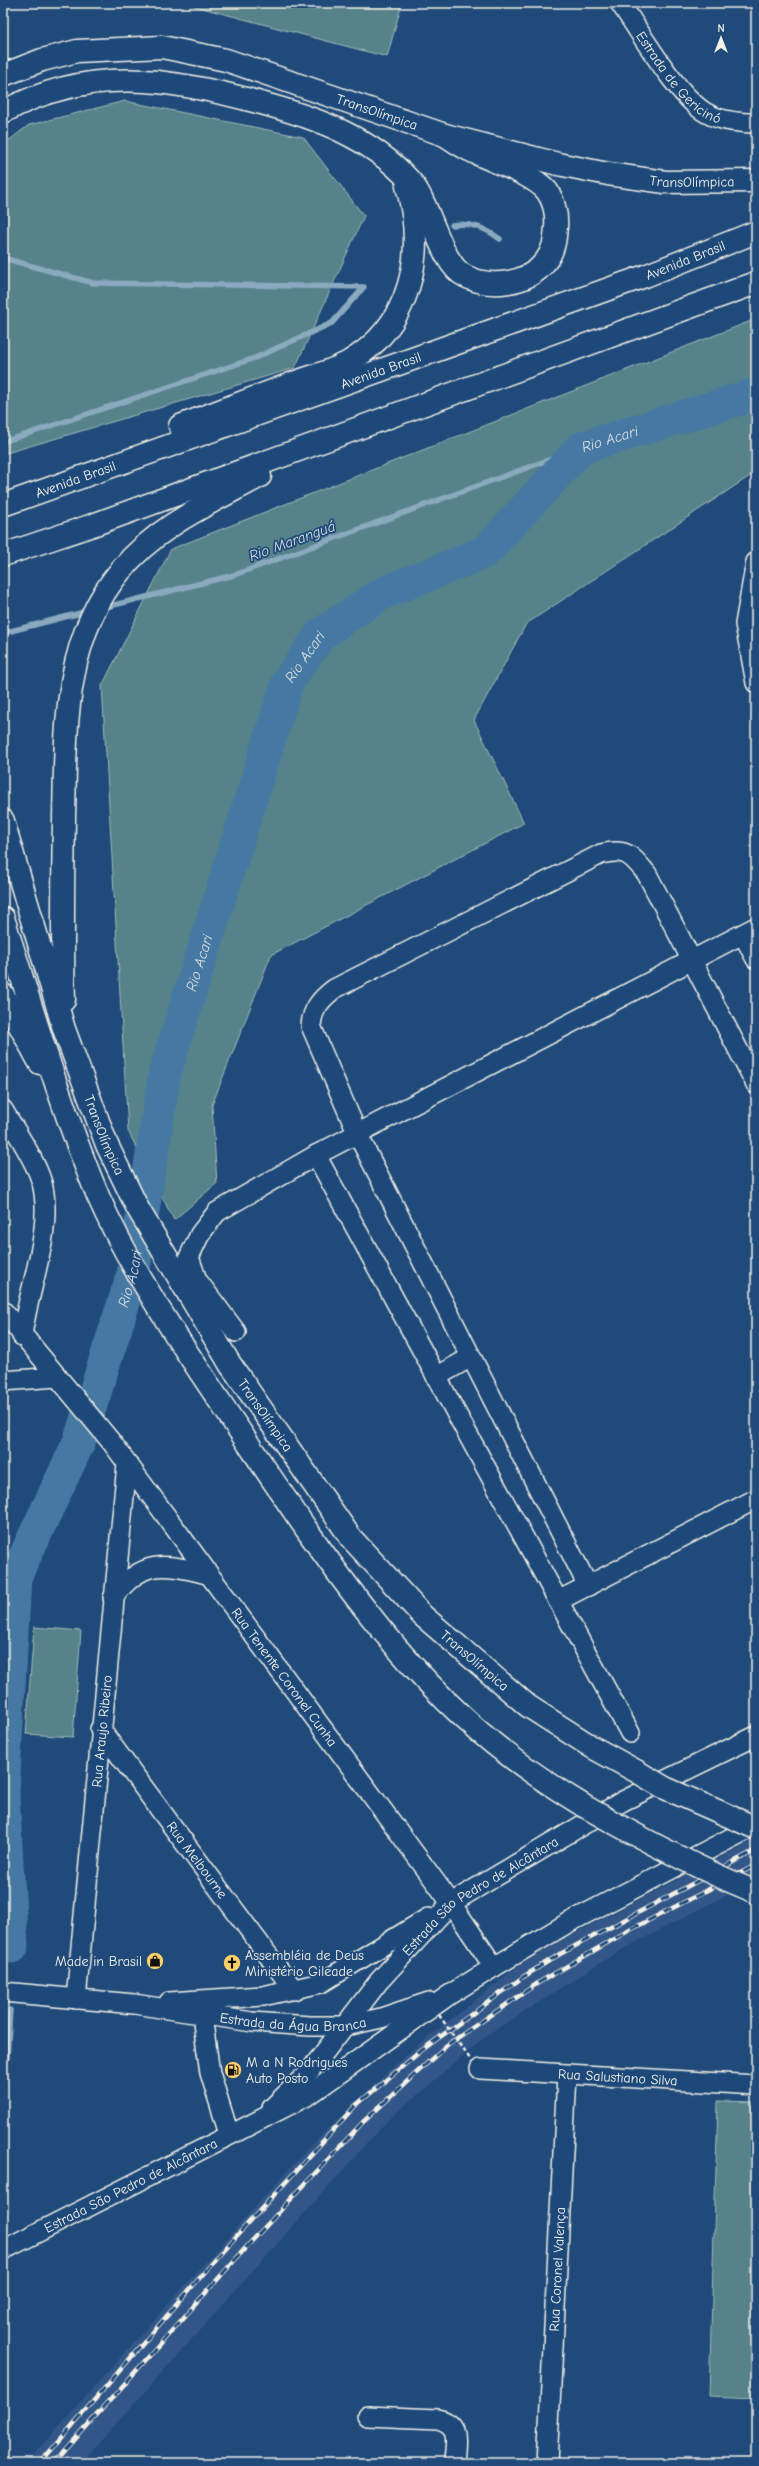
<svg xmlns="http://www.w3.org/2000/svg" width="759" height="2466" font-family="'Comic Neue',sans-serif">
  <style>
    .built { fill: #325787 }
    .green { fill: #56828a; stroke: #a5bab9 }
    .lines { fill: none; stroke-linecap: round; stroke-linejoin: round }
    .stream { stroke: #8ba9bf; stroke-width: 5.5 }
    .river { stroke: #4579a3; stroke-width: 33 }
    .minor-casing { stroke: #f4f1e8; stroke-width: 22 }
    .highway-casing { stroke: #f4f1e8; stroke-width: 25 }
    .minor { stroke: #1f4a7a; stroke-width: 19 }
    .highway { stroke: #1f4a7a; stroke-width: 22 }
    .rail-casing { stroke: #f4f1e8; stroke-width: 4.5 }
    .rail { stroke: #1f4a7a; stroke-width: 3; stroke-dasharray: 9; stroke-linecap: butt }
    .highway-bridge-casing { stroke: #f4f1e8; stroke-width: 25; stroke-linecap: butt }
    .path-bridge { stroke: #f4f1e8; stroke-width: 2.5; stroke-dasharray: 4 3; stroke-linecap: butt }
    .highway-bridge { stroke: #1f4a7a; stroke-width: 22 }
    .labels { text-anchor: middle; stroke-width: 3.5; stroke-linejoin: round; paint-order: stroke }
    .street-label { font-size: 14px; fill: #f4f1e8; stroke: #1f4a7a }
    .poi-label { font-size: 14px; fill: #f4f1e8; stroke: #1f4a7a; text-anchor: start }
    .water-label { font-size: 15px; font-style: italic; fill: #dadfde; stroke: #1f4a7a }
  </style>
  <rect width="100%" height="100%" fill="#1f4a7a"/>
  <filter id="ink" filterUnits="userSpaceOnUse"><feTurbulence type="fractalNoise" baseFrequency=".025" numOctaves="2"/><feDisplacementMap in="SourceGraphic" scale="8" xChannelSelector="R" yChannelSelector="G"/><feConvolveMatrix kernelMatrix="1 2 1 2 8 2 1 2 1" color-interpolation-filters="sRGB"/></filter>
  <g filter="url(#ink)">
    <!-- built -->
    <path class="built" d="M756 1839V1880L616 1953 487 2035 386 2122 81 2463H26L308 2148 406 2055 531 1956Z"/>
    <!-- green -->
    <path class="green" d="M183 3H402L387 57Z
      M125 101 303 137 364 216 295 368 3 454V145L29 125Z
      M756 319V472L526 624 474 720 524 823 271 955 212 1105 217 1183 174 1220 128 1131 102 686 171 549Z
      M34 1627 81 1631 73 1737 26 1734Z
      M718 2101 756 2102V2398L709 2396Z"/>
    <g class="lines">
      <!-- stream -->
      <path class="stream" d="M452 225C471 222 485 228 500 239
        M3 258 93 283 364 287 332 323 255 358 3 442
        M102 608 234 575 581 448
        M3 633 88 611
        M3 2060 7 2058 10 2010"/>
      <!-- river -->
      <g class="river">
        <path id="s1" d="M3 1793 15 1577 79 1442 133 1274 165 1072 288 681 321 634 383 593 485 552 581 448 756 394"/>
        <path d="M3 1795 12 1947"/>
      </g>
      <defs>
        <g id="minor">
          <path id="s2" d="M620 3C641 33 674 91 703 111 718 121 739 123 756 123"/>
          <path d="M756 562 745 624 756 683"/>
          <path d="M743 934 756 959"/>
          <path d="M3 1110C15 1130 36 1161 42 1183 54 1230 28 1289 22 1336"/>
          <path d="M316 1155 630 1733"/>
          <path id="s3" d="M3 1311 113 1444 451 1903 494 1967"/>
          <path d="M236 1332 197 1280 189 1257 200 1234 217 1212 316 1155 756 927"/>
          <path d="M436 1377 471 1357"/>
          <path d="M3 1381 57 1377"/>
          <path d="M588 1586 358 1135 311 1026C312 1009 321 999 334 989L601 854C627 848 631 855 647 874L756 1084"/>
          <path d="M113 1598C141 1559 164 1563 207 1574"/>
          <path d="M558 1601 756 1499"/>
          <path id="s4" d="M100 1729 294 1990"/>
          <path id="s5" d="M3 1992 134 2004 252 2022 310 2026H346L381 2018 429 2002"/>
          <path id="s6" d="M76 1999 127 1464"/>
          <path d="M169 2002 263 1996 321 1983 428 1918"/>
          <path d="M202 2016 210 2073 229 2134"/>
          <path id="s7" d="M480 2069 756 2085"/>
          <path id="s8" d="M272 2108 310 2071 379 1981 451 1903 623 1801 756 1736"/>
          <path id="s9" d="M3 2250 309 2095 449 1995 494 1967 566 1924 756 1825"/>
          <path d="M367 2416 438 2419C462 2425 455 2443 454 2463"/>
          <path id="s10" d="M547 2463 567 2075"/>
        </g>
        <g id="highway">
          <path id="s11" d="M3 75 42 60 77 51 162 47 226 60 445 135 558 164 608 174 665 182 756 181"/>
          <path d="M3 112C89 65 171 78 261 103 317 118 370 137 410 181 431 204 440 264 465 276 490 289 528 284 545 262 554 251 555 239 556 227 557 215 554 201 547 191 533 174 494 162 474 152 464 148 454 141 445 135"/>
          <path d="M180 426C219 411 257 397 296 382 313 376 332 371 347 363 412 326 426 254 407 186"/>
          <path id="s12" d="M3 505 645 276 756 232"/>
          <path d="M3 555 90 526 756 283"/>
          <path id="s13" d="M3 821 64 1029 107 1145 137 1207 230 1364 351 1538 423 1616 528 1706 592 1747 636 1771"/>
          <path d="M3 918C33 1011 60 1106 98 1196 134 1277 186 1351 235 1424 310 1535 389 1659 494 1744 523 1767 553 1787 584 1806"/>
          <path d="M3 995 40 1063"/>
          <path d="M64 1000C62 939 63 879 64 818 66 732 62 640 121 570 158 525 211 503 260 476"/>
        </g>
      </defs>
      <!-- minor casing -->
      <use href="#minor" class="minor-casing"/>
      <!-- highway casing -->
      <use href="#highway" class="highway-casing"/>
      <!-- minor -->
      <use href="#minor" class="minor"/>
      <!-- highway -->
      <use href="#highway" class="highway"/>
      <defs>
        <path id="rail" d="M40 2463 222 2252 355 2106 422 2050 523 1977 560 1954 756 1850
          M54 2463 250 2243 363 2122 447 2045 538 1983 626 1932 756 1865"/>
      </defs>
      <!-- rail casing -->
      <use href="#rail" class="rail-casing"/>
      <!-- rail -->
      <use href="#rail" class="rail"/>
      <defs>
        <path id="highway-bridge" d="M636 1771 665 1788 756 1828
          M584 1806C640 1838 696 1868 756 1892"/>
      </defs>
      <!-- highway-bridge casing -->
      <use href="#highway-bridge" class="highway-bridge-casing"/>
      <!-- path-bridge -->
      <path class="path-bridge" d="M439 2015 470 2059"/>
      <!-- highway-bridge -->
      <use href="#highway-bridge" class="highway-bridge"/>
    </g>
  </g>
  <!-- icons -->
  <defs>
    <symbol id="shop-disc" viewBox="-11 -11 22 22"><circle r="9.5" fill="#ffd166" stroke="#1f4a7a"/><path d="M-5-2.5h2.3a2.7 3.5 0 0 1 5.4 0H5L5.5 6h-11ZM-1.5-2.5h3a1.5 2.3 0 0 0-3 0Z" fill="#111"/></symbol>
    <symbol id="church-disc" viewBox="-11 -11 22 22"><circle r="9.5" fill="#ffd166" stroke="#1f4a7a"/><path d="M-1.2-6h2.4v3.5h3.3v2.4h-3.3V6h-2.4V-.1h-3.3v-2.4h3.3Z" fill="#111"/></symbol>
    <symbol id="fuel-disc" viewBox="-11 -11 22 22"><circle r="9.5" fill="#ffd166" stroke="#1f4a7a"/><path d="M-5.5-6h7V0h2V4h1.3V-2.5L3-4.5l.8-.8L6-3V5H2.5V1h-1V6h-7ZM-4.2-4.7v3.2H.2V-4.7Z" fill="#111"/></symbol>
  </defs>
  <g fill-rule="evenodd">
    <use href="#shop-disc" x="145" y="1951" width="20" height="20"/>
    <use href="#church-disc" x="222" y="1953" width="20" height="20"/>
    <use href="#fuel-disc" x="223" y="2060" width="20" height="20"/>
  </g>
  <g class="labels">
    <!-- street labels -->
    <g class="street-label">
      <text dy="5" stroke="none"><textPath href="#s2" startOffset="96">Estrada de Gericinó</textPath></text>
      <text dy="5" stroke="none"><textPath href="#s11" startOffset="388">TransOlímpica</textPath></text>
      <text dy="5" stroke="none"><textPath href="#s11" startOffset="712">TransOlímpica</textPath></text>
      <text dy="5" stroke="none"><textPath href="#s12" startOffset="725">Avenida Brasil</textPath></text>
      <text dy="5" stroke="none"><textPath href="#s12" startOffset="401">Avenida Brasil</textPath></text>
      <text dy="5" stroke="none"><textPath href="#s12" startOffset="77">Avenida Brasil</textPath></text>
      <text dy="5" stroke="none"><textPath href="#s13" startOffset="330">TransOlímpica</textPath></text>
      <text dy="5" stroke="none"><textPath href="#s13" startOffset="654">TransOlímpica</textPath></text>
      <text dy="5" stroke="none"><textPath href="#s13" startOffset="978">TransOlímpica</textPath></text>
      <text dy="5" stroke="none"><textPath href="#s3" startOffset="462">Rua Tenente Coronel Cunha</textPath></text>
      <text dy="5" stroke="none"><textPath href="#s6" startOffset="269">Rua Araujo Ribeiro</textPath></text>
      <text dy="5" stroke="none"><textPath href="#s4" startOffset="163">Rua Melbourne</textPath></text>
      <text dy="5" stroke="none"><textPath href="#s8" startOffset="300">Estrada São Pedro de Alcântara</textPath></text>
      <text dy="5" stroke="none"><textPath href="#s5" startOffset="292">Estrada da Água Branca</textPath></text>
      <text dy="5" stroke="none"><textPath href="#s7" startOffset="138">Rua Salustiano Silva</textPath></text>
      <text dy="5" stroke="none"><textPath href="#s9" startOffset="143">Estrada São Pedro de Alcântara</textPath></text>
      <text dy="5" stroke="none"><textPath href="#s10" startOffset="194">Rua Coronel Valença</textPath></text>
    </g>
    <!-- poi labels -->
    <g class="poi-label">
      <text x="245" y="1960">Assembléia de Deus<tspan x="245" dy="16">Ministério Gileade</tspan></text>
      <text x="142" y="1966" text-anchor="end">Made in Brasil</text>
      <text x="246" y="2067">M a N Rodrigues<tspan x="246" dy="16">Auto Posto</tspan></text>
    </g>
    <!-- water labels -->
    <g class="water-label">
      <text dy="5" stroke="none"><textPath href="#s1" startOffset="1570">Rio Acari</textPath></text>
      <text transform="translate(292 541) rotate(-20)" y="5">Rio Maranguá</text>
      <text dy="5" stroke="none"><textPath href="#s1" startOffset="1186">Rio Acari</textPath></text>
      <text dy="5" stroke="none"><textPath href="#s1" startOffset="861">Rio Acari</textPath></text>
      <text dy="5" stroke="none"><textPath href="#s1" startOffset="537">Rio Acari</textPath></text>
    </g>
  </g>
  <!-- margin -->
  <rect width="759" height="2466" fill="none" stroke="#1f4a7a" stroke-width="16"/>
  <rect x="8" y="8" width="743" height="2450" fill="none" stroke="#f4f1e8" stroke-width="1.5" filter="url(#ink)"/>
  <!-- north arrow -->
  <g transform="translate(721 38)" stroke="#1f4a7a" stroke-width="3" paint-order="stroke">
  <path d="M0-3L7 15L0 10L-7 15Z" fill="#f4f1e8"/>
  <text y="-6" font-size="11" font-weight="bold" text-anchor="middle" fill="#f4f1e8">N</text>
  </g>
</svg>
